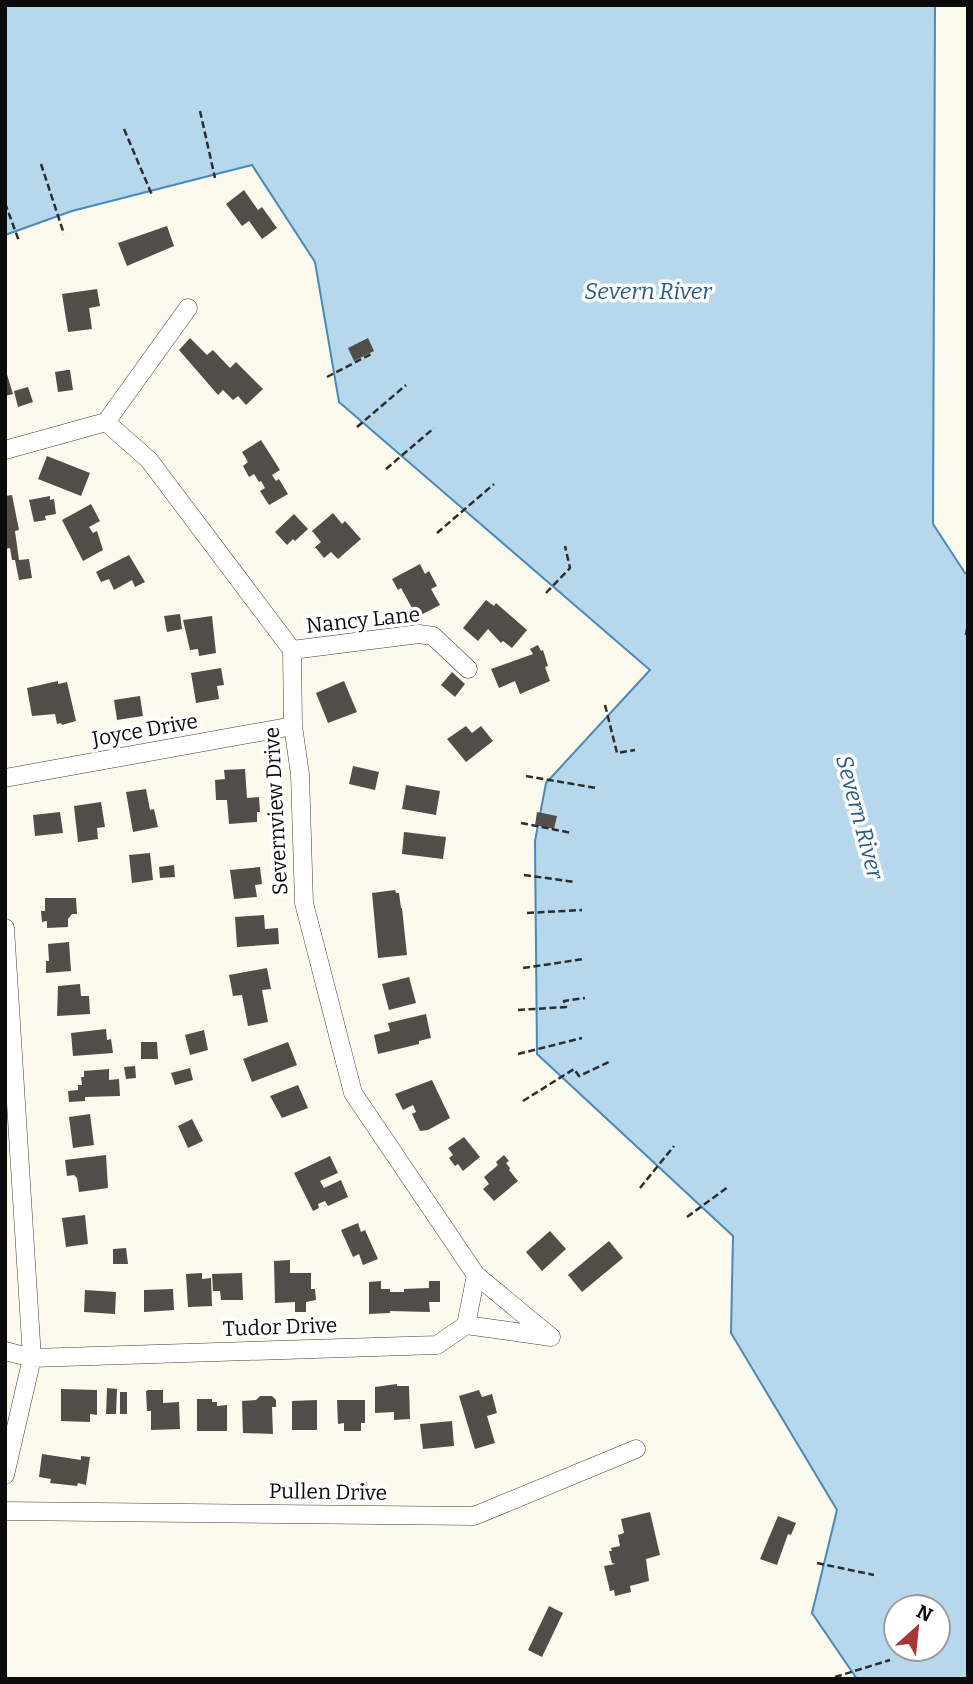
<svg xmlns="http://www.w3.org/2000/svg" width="973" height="1684" font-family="Bitter,serif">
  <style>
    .water { fill: #b7d7ed; stroke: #488aba; stroke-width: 2; fill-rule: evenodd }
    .building { fill: #524d49 }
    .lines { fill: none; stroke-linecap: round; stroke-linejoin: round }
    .street-casing { stroke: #3e3e3e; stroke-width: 19 }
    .path { stroke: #2d2d2d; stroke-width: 2.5; stroke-dasharray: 7 3.5; stroke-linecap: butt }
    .street { stroke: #fff; stroke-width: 18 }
    .labels { text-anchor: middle; stroke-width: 7; stroke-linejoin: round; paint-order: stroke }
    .street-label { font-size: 21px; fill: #0b0b0b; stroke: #fff }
    .water-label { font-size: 23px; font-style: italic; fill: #265c8b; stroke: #fff }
  </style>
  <rect width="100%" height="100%" fill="#fcfaec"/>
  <!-- water -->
  <path class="water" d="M5 5H935L933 524 965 573 968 574V1679H857L812 1613 837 1510 731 1333 733 1236 537 1054 535 841 546 783 650 670 339 402 315 262 252 165 72 211 5 235ZM896 1607H938V1649H896Z"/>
  <!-- building -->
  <path class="building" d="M244 190 258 210 262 207 277 228 262 239 249 221 242 226 226 204Z
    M167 226 174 246 127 266 118 243Z
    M97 289 100 306 89 308 92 329 68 332 62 294Z
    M190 338 207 355 213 350 230 368 236 362 263 389 246 405 238 396 233 400 223 390 218 395 179 350Z
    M368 338 374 351 354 361 348 348Z
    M5 368 13 394 5 396Z
    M67 370H70L73 390 58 392 55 372Z
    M28 387 33 402 18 407 14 391Z
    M261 440 280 470 272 475 276 481 279 479 288 494 269 505 260 491 265 488 261 481 259 482 254 474 249 477 243 466 248 462 242 452Z
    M47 456 90 473 81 496 38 479Z
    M12 495 19 530 15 531 19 560 29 559 32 578 19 580 15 560H12L10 548 5 549V496Z
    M50 496V500L54 499 56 514 45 516 46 520 34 522 29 500Z
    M91 504 100 521 89 527 93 533 97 531 103 550 83 561 62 520Z
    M333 513 342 524 345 521 361 539 338 559 331 552 324 558 315 547 321 542 312 531Z
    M294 514 308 529 295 541 293 539 287 545 275 532Z
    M129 555 145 582 135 587 132 580 114 590 109 579 101 582 96 572Z
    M420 564 425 574 429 571 437 586 431 589 440 605 417 617 401 588 398 590 392 579Z
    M486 600 494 606 496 603 527 630 512 648 503 641 501 643 488 629 478 641 463 628Z
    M180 614 182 629 167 632 164 616Z
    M212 616 216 653 199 656 198 649 190 650 183 620Z
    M538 645 541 651 543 650 548 666 545 667 550 681 520 694 515 681 499 688 491 669 533 654 530 649Z
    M221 668 224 685 217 686 219 699 196 703 191 673Z
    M452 672 465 684 455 697 441 685Z
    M58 681V684L67 682 76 721 62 725 61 723 57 724 55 714 32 716 27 688Z
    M344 681 357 712 328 723 316 693Z
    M140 696 143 716 117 720 114 700Z
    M466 726 472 733 481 726 493 741 466 762 447 739Z
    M353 766 379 772 375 790 349 784Z
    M245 769 247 798 259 797 260 812H257V822L229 824 227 800H216L215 780 225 779 224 770Z
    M406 785 440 791 436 815 402 809Z
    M146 789 150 810 154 809 158 827 133 832 126 792Z
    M101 802 105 827 97 828 98 839 78 842 74 806Z
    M60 812 63 833 35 836 33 815Z
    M537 812 557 816 554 829 535 825Z
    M404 832 446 837 443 859 402 854Z
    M150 853 153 880 132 883 129 855Z
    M174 865 175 877 160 878 159 867Z
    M260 867 262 884 255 885 257 897 234 899 230 870Z
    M395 890 396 893H399L401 908H402L407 955 378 958 372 893Z
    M45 898H76L77 914H72L68 919V927L47 928V921L42 922 41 911H45Z
    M264 915 265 929 278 928 279 944 237 947 235 917Z
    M69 942 71 971 46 973V961H49L48 944Z
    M267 968 271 989 262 990 268 1022 248 1026 242 995 233 996 229 975Z
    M409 977 416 1003 389 1010 382 984Z
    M80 984 81 996H89L90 1014 57 1016 58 986Z
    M426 1014 431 1038 419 1041V1044L378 1054 374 1035 390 1031 388 1023Z
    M106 1029 107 1040 111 1039 113 1053 73 1056 71 1033Z
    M204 1030 208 1050 190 1055 185 1035Z
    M141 1042H157L158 1059H141Z
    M288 1042 297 1065 252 1082 243 1059Z
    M135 1066 136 1078 126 1079 124 1067Z
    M190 1068 193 1080 175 1085 171 1073Z
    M109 1069V1080L119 1079 120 1096 85 1097V1101L69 1102 68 1091 78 1090V1085H82L81 1077H84V1071Z
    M432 1080 450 1118 428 1130 420 1131 412 1114 416 1112 413 1105 403 1110 395 1094Z
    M298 1085 308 1108 282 1118 270 1096Z
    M90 1114 94 1145 73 1148 69 1117Z
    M192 1119 203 1141 188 1148 178 1126Z
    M464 1137 480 1157 463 1171 458 1164 455 1166 449 1158 453 1155 448 1148Z
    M106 1155 108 1188 79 1192 77 1178 74 1175 67 1176 65 1160Z
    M504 1155 509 1161 506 1163 510 1168 509 1170 518 1181 494 1201 483 1189 489 1184 484 1177 498 1165 496 1162Z
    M330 1156 338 1173 320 1181 324 1188 341 1180 348 1197 328 1206 325 1201 318 1204 319 1208 313 1211 294 1173Z
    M85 1215 88 1244 66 1247 62 1218Z
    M358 1223 361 1232 365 1230 378 1259 363 1265 359 1254 353 1257 341 1230Z
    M550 1231 566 1249 542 1271 526 1252Z
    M609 1241 623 1258 582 1292 568 1275Z
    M126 1248 128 1264H113V1249Z
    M290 1260V1273H311V1289H315L316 1300 306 1302V1312H295V1302L275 1303 274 1261Z
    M202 1273V1279L211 1278 212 1306 188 1307 186 1274Z
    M242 1273 243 1300H221L220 1291H213L212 1274Z
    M381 1281V1289H390V1292H404V1289L429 1288V1281H440V1302H429L430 1312 390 1311V1313L369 1314V1282Z
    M173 1289 174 1310 144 1312V1290Z
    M85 1290 116 1292 115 1314 84 1312Z
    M397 1384V1386H409L410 1419 394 1420V1412L375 1413V1387Z
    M107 1388 117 1389 116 1414H106Z
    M61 1389 97 1390V1415L90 1414V1422L61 1421Z
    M148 1390H163V1403L179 1402 180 1429 151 1430V1411H147L146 1391Z
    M479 1390 482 1397 492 1394 497 1413 487 1416 495 1443 475 1449 459 1396Z
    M120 1392H127V1414H120Z
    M260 1396H272L276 1400V1407H272L273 1434 243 1433 242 1401 256 1400Z
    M197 1399H212V1402H217V1406L227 1405V1431H197Z
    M317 1400V1430H292V1401Z
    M337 1400H365V1423H361V1431H344V1423L338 1424Z
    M452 1421 454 1446 423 1449 420 1424Z
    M42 1454 81 1460V1456L90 1457 86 1485 78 1483 77 1486 50 1483 51 1479 39 1477Z
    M358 1482H367L368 1497H359Z
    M650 1512 660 1555 646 1559 649 1581 630 1586 631 1592 615 1596 614 1590 610 1591 604 1566 615 1564 612 1563 609 1551H612L611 1548 620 1546 618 1535 624 1533 621 1519Z
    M778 1516 796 1523 791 1535 788 1534 777 1565 760 1559Z
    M549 1606 563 1613 542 1657 528 1650Z"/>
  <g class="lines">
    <defs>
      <path id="street" d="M106 422 188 308
        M5 450 106 422 149 460 292 650 293 726 300 774 304 903 353 1093 476 1275 466 1325
        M292 650 419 634 433 636 468 669
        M5 778 293 726
        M5 928 32 1358 5 1475
        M476 1275 551 1337
        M5 1351 32 1358 437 1345 466 1325 551 1337
        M5 1511 474 1516 636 1449"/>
    </defs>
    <!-- street casing -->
    <use href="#street" class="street-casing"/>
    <!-- path -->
    <path class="path" d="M200 111 215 178
      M124 129 152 195
      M41 164 64 234
      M5 203 19 241
      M327 377 371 354
      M357 427 406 385
      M386 469 434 428
      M437 533 494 484
      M546 593 570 568 565 546
      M966 635 968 624
      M605 705 617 753 635 750
      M526 776 596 788
      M521 823 572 833
      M524 875 575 882
      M527 913 582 910
      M523 968 584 959
      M518 1010 566 1007 564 1001 585 998
      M518 1054 582 1038
      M523 1101 574 1069 579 1076 609 1062
      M640 1188 674 1146
      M687 1217 728 1187
      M817 1563 874 1575
      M835 1677 890 1660"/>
    <!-- street -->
    <use href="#street" class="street"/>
  </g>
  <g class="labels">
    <!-- street labels -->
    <g class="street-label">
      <text transform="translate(363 620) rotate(-6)" y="7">Nancy Lane</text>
      <text transform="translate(145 730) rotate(-10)" y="7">Joyce Drive</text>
      <text transform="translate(276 811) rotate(-93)" y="7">Severnview Drive</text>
      <text transform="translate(280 1327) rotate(-2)" y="7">Tudor Drive</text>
      <text transform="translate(328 1492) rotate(1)" y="7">Pullen Drive</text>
    </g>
    <!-- water labels -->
    <g class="water-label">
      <text x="648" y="299">Severn River</text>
      <text transform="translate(860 817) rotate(75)" y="8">Severn River</text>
    </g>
  </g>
  <!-- border -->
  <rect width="973" height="1684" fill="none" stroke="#0b0b0b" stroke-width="14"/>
  <!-- north arrow -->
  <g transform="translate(917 1628) rotate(27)"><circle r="33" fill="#ffffff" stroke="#9d9d9d" stroke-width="2"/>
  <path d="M0-5L12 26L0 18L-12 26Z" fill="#a83639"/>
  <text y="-10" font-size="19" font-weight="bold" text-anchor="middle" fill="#0b0b0b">N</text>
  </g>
</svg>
